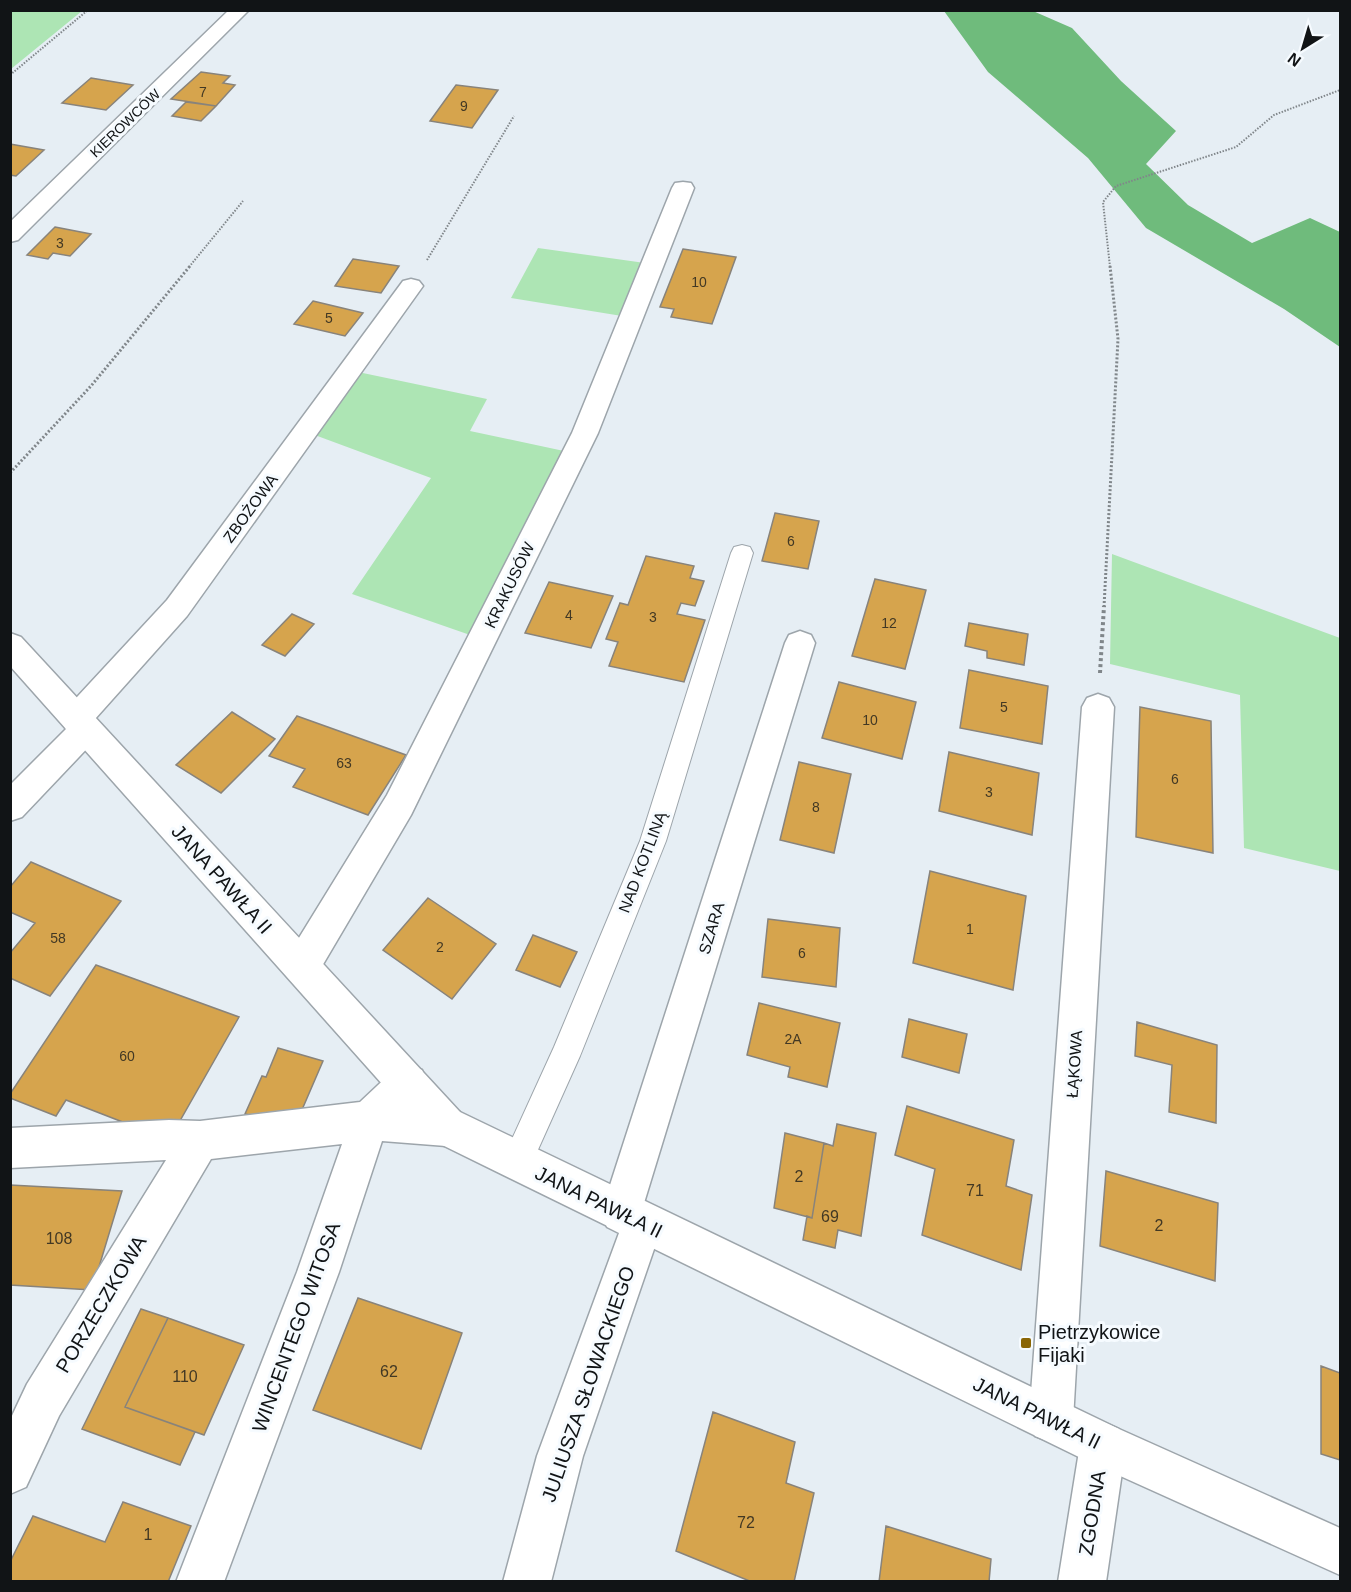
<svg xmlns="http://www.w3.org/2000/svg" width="1351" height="1592" font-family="Helvetica,sans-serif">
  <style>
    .green { fill: #ade5b4 }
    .forest { fill: #6fbb7c }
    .building { fill: #d6a44d; stroke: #88837b; stroke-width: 1.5 }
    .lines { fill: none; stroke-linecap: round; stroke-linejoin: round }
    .service-casing { stroke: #9da5ab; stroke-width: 2 }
    .minor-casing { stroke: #9da5ab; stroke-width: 3 }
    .tertiary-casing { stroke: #9da5ab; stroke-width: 3 }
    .path-far2 { stroke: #80868a; stroke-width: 2; stroke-dasharray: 1.5 1.5; stroke-linecap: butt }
    .path-far1 { stroke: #80868a; stroke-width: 3; stroke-dasharray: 2 2; stroke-linecap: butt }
    .path { stroke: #80868a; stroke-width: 4; stroke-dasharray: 3 3; stroke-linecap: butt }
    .service { fill: #fff; fill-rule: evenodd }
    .minor { fill: #fff; fill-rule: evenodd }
    .tertiary { fill: #fff; fill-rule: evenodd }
    .poi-dot { fill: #8a6605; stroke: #f6fbff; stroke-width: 2 }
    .labels { text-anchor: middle; stroke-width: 6; stroke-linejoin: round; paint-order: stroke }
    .number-label { font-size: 14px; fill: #423824 }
    .far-street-label { font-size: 14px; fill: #111416; stroke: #f6fbff }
    .street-label { font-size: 16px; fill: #111416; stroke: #f6fbff }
    .near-number-label { font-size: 16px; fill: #423824 }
    .near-street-label { font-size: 20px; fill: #111416; stroke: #f6fbff }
    .near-poi-label { font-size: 20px; fill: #111416; stroke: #f6fbff; text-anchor: start }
  </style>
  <rect width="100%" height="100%" fill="#e6eef4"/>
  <!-- green -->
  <path class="green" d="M11 10H82V11L11 69Z
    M538 248 645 263 622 316 511 298Z
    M358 372 487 399 470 431 564 451 473 636 352 594 431 478 312 434Z
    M1112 554 1340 638V871L1244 848 1240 695 1110 664Z"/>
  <!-- forest -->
  <path class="forest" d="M944 11H1033L1072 28 1121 81 1176 131 1146 164 1188 205 1252 243 1310 218 1340 232V347L1284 309 1146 228 1088 158 988 72Z"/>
  <!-- building -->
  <path class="building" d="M201 72 230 76 223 83 235 85 216 106 171 99Z
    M91 78 133 85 106 110 62 103Z
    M456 85 498 90 472 128 430 121Z
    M186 102 216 106 201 121 172 116Z
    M10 144 44 150 16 176 10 175Z
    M55 227 91 234 70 256 53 253 48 259 27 255Z
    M683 249 736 257 712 324 671 317 674 309 660 307Z
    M353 259 399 266 381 293 335 286Z
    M313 301 363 313 345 336 294 324Z
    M775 513 819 521 808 569 762 561Z
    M646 556 694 566 690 578 704 581 695 606 681 603 677 614 705 620 684 682 609 666 618 642 606 639 620 603 628 605Z
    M875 579 926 590 905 669 852 656Z
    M549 582 613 596 591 648 525 633Z
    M292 614 314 624 285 656 262 645Z
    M969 623 1028 634 1024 665 987 658V651L965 646Z
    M969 670 1048 686 1042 744 960 728Z
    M839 682 916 702 902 759 822 738Z
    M1140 707 1211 721 1213 853 1136 837Z
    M232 712 275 739 221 793 176 765Z
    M297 716 406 755 368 815 293 787 305 769 269 756Z
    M949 752 1039 773 1032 835 939 811Z
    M799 762 851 774 834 853 780 840Z
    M31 862 121 901 50 996 10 978V953L35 923 10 912V887Z
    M930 871 1026 896 1013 990 913 963Z
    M428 898 496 944 452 999 383 950Z
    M768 919 840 928 836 987 762 977Z
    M533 935 577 952 560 987 516 970Z
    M96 965 239 1017 169 1140 66 1100 56 1116 10 1098V1094Z
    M759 1003 840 1023 827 1087 788 1077 790 1067 747 1055Z
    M909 1019 967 1034 959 1073 902 1057Z
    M1137 1022 1217 1045 1216 1123 1169 1112 1172 1065 1135 1056Z
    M278 1048 323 1061 298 1119 274 1120 245 1114 262 1076 266 1077Z
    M907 1106 1014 1140 1006 1186 1032 1195 1021 1270 922 1235 935 1169 895 1155Z
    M837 1124 876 1133 861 1236 838 1230 835 1248 803 1240 807 1216 812 1218 824 1143 833 1146Z
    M785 1133 824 1143 812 1218 774 1208Z
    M1106 1171 1218 1203 1215 1281 1100 1246Z
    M10 1185 122 1191 92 1290 10 1285Z
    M358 1298 462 1333 421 1449 313 1410Z
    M141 1309 168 1318 125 1407 195 1432 180 1465 82 1429Z
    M168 1318 244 1345 204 1435 125 1407Z
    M1321 1366 1340 1373V1460L1321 1454Z
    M713 1412 795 1442 786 1483 814 1493 794 1582H752L676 1551Z
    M123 1502 191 1526 168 1582H10V1562L33 1516 105 1542Z
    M886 1526 991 1559 989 1582H879Z"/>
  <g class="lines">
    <defs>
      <path id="service" d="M742 545 750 547 753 553 666 841 580 1056 528 1172 517 1176 506 1172 502 1161 554 1047 640 841 731 553 734 547Z"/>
      <path id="minor" d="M229 10H249L18 240 10 242V222Z
        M683 182 691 183 694 188 598 433 411 815 315 978 302 983 289 978 284 966 289 954 387 795 572 433 672 188 675 183Z
        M411 279 419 281 423 286 187 616 95 719 102 729 97 738 22 817 10 821V785L66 729 60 719 65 710 167 600 403 281Z
        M800 631 811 635 815 643 644 1203 657 1209 663 1223 583 1456 551 1582H503L537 1456 619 1233 607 1227 601 1213 785 643 789 635Z
        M1098 694 1109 698 1114 707 1073 1420 1067 1436 1051 1442 1035 1436 1029 1420 1082 707 1087 698Z
        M408 1065 422 1070 427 1084 422 1098 414 1104 446 1106 460 1112 466 1126 460 1140 446 1146 382 1141 339 1272 224 1582H176L297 1272 342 1144 211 1159 59 1416 26 1487 10 1494V1420L27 1384 166 1160 10 1168V1128L169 1120 200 1121 360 1102 394 1070Z
        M1103 1422 1119 1429 1126 1445 1106 1582H1058L1080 1445 1087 1429Z"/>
      <path id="tertiary" d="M10 633 21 637 460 1112 1119 1429 1340 1528V1575L1087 1461 432 1140 10 666Z"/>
    </defs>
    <!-- service casing -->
    <use href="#service" class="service-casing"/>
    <!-- minor casing -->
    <use href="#minor" class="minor-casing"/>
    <!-- tertiary casing -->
    <use href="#tertiary" class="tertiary-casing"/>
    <!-- path-far2 -->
    <path class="path-far2" d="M10 75 88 10
      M427 260 514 116
      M189 267 243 201
      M1110 267 1103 202 1116 186 1236 147 1274 115 1340 90"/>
    <!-- path-far1 -->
    <path class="path-far1" d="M10 473 91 386 190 266
      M1104 607 1118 339 1110 266"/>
    <!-- path -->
    <path class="path" d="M1100 673 1104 606"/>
    <!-- service -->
    <use href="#service" class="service"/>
    <!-- minor -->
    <use href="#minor" class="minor"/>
    <!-- tertiary -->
    <use href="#tertiary" class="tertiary"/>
  </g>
  <!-- markers -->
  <rect class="poi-dot" x="1020" y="1337" width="12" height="12" rx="3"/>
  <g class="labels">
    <!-- number labels -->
    <g class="number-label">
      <text x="203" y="97">7</text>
      <text x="464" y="111">9</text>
      <text x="60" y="248">3</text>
      <text x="699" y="287">10</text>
      <text x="329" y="323">5</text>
      <text x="791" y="546">6</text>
      <text x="569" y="620">4</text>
      <text x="653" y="622">3</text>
      <text x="889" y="628">12</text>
      <text x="1004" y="712">5</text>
      <text x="870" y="725">10</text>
      <text x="344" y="768">63</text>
      <text x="1175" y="784">6</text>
      <text x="989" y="797">3</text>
      <text x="816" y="812">8</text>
      <text x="970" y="934">1</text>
      <text x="58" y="943">58</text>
      <text x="440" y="952">2</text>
      <text x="802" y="958">6</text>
      <text x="793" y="1044">2A</text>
      <text x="127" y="1061">60</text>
    </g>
    <!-- far-street labels -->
    <g class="far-street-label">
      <text transform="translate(125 123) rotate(-44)" y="5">KIEROWCÓW</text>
    </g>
    <!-- street labels -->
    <g class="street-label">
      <text transform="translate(250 508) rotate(-54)" y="6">ZBOŻOWA</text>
      <text transform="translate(509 585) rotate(-64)" y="6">KRAKUSÓW</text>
      <text transform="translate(642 862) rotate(-69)" y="6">NAD KOTLINĄ</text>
      <text transform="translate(711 928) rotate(-73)" y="6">SZARA</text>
      <text transform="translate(1074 1064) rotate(-86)" y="6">ŁĄKOWA</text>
    </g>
    <!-- near-number labels -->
    <g class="near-number-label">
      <text x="799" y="1182">2</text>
      <text x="975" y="1196">71</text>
      <text x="830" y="1222">69</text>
      <text x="1159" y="1231">2</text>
      <text x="59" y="1244">108</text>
      <text x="389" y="1377">62</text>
      <text x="185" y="1382">110</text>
      <text x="746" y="1528">72</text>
      <text x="148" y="1540">1</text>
    </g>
    <!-- near-street labels -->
    <g class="near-street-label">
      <text transform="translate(222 879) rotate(48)" y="7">JANA PAWŁA II</text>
      <text transform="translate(599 1202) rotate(26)" y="7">JANA PAWŁA II</text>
      <text transform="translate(101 1304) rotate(-59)" y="7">PORZECZKOWA</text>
      <text transform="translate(296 1327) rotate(-70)" y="7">WINCENTEGO WITOSA</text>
      <text transform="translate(588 1384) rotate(-71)" y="7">JULIUSZA SŁOWACKIEGO</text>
      <text transform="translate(1037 1413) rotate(26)" y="7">JANA PAWŁA II</text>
      <text transform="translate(1092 1513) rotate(-81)" y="7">ZGODNA</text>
    </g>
    <!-- near-poi labels -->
    <g class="near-poi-label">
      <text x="1038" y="1339">Pietrzykowice<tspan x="1038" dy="23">Fijaki</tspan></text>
    </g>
  </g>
  <!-- border -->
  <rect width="1351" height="1592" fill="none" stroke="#111416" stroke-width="24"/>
  <!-- north arrow -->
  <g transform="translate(1303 48) rotate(217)" stroke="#f6fbff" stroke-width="4.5" paint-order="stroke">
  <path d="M0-4.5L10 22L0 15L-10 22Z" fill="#111416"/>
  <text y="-9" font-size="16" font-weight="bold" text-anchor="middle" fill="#111416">N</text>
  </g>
</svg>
